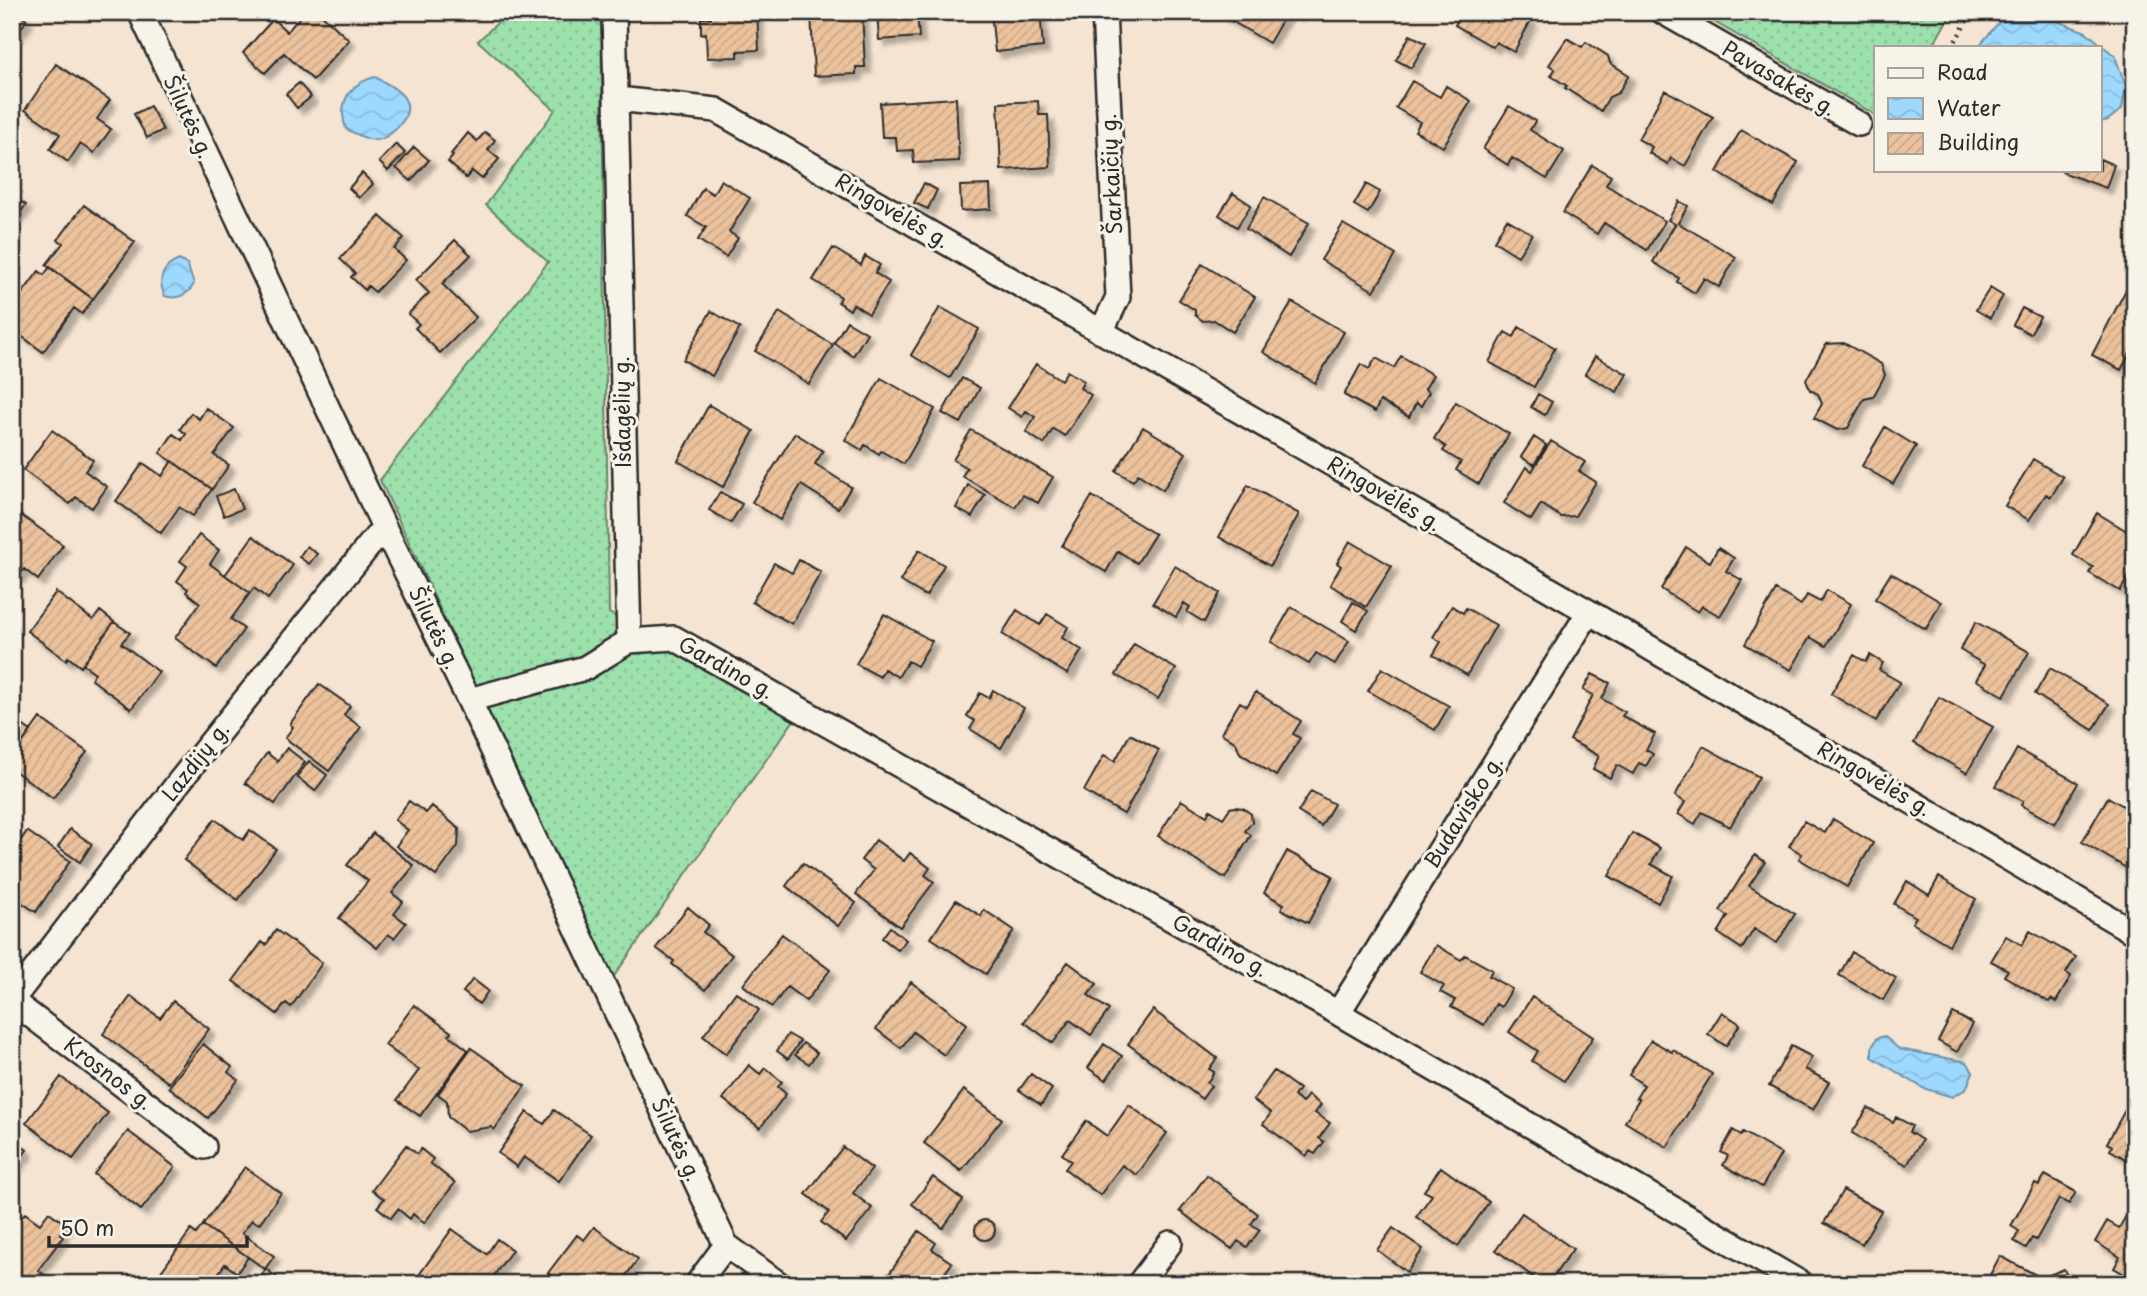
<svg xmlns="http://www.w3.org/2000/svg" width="2147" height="1296" font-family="'Playpen Sans',sans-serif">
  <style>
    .grass { fill: url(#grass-dots); stroke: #64866b; stroke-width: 2 }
    .water { fill: url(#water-waves); stroke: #6f93aa; stroke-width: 2 }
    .building { fill: url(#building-hatch); stroke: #2b2b2b; stroke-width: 2; filter: url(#shadow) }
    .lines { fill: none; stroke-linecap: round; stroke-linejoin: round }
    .street-casing { stroke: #2b2b2b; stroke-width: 28 }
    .path { stroke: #2b2b2b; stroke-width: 4.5; stroke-dasharray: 2 5; stroke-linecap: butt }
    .street { stroke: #f7f3e8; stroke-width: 23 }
    .labels { text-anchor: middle; stroke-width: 6; stroke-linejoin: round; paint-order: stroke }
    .street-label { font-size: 21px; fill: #2b2b2b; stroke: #f7f3e8 }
  </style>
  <defs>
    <pattern id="grass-dots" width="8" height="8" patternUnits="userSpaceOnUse" patternTransform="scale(1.75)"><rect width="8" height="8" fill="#9ce0ab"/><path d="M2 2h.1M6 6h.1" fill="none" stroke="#87c093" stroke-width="1.8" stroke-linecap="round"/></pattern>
    <pattern id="water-waves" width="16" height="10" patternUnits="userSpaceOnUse" patternTransform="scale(1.75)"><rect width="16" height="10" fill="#9dd9fe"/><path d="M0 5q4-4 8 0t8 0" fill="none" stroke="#87bada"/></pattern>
    <pattern id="building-hatch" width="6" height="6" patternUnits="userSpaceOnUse" patternTransform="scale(1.75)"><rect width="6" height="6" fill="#ecc29c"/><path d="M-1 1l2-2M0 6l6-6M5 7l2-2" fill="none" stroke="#cba787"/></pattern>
    <filter id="shadow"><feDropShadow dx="6" dy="6" stdDeviation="2" flood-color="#0004"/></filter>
  </defs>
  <rect width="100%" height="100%" fill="#f4e4d1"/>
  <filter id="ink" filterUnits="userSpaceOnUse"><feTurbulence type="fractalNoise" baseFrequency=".0143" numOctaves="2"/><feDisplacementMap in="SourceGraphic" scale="14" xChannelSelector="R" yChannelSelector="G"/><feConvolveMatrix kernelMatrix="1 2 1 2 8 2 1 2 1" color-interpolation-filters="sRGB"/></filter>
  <g filter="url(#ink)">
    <!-- grass -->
    <path class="grass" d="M509 12H601L609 613 794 720 612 979 380 480 548 262 486 205 555 110 478 41Z
      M1697 12H1952L1932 47H1876V115Z"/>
    <!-- water -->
    <path class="water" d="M2049 18 2086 32 2115 56 2126 87 2122 109 2108 120 2100 122V47H1978L2000 21Z
      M375 77C399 90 422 103 396 129 391 133 385 140 377 140 367 141 355 133 346 129 337 103 349 84 375 77Z
      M179 260 187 264 194 284C188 295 177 300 165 296 157 280 162 267 179 260Z
      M1884 1036 1899 1049 1967 1062 1973 1072 1966 1089 1952 1097 1923 1088 1872 1057V1048L1877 1038Z"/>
    <!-- building -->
    <path class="building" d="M12 12H21L19 14 27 20 12 40Z
      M304 12H319L349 40 313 80 284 53 265 73 243 53 273 19 287 32Z
      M711 12H757L759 50 738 51V57L707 58 706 33 701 34V18H711Z
      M811 12H862L865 67H856V74L814 76Z
      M877 12H917L919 37 879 40Z
      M991 12H1040L1043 47 995 52Z
      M1221 12H1287L1269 43 1220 14Z
      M1462 12H1524L1523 15 1531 20 1514 52 1496 42 1493 47 1455 25Z
      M1410 35 1426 43 1411 68 1396 60Z
      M1567 38 1582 47 1586 42 1608 56 1610 63 1629 75 1618 93 1609 97 1601 111 1565 88 1567 86 1551 76 1555 69 1549 65Z
      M56 64 110 100 97 119 111 129 94 153 80 144 68 162 50 149 60 134 25 110Z
      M1412 81 1440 97 1446 86 1471 101 1443 147 1415 131 1420 122 1396 108Z
      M299 83 311 97 297 108 286 94Z
      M1665 90 1713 117 1685 166 1671 158 1668 164 1649 153 1652 147 1638 139Z
      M956 98 959 161 914 163 913 150 897 151 896 137H882L880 103Z
      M1038 101 1039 115H1048L1050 167 1001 170 998 103Z
      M150 106 163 130 147 138 134 114Z
      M1509 106 1535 121 1530 130 1564 151 1547 179 1512 158 1508 165 1483 149Z
      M1741 130 1798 162 1773 205 1717 172Z
      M485 132 495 140 488 150 499 159 482 179 472 171 466 178 448 162 453 156 451 154 468 133 477 141Z
      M396 144 405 153 388 171 379 162Z
      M414 147 429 160 411 181 396 168Z
      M2100 159 2114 165 2106 188 2062 172V170H2100Z
      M1592 165 1611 176 1606 185 1665 221 1647 250 1604 223 1597 234 1563 213Z
      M362 173 373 184 359 198 349 188Z
      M721 180 750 198 729 232 738 238 726 257 698 240 706 227 687 216 703 188 713 194Z
      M924 183 937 190 928 209 914 203Z
      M1366 184 1380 192 1368 213 1354 205Z
      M990 185 991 209 961 211 960 186Z
      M1233 193 1251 205 1237 227 1219 215Z
      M12 195 26 205 12 223Z
      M1264 197 1309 223 1289 257 1246 229Z
      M1679 201 1688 206 1678 223 1736 257 1719 287 1704 278 1695 293 1677 282 1679 278 1653 262 1675 224 1668 220Z
      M84 205 135 242 93 299 46 265 63 243 58 240Z
      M380 216 404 238 394 249 406 260 375 292 368 286 365 290 351 277 355 273 340 259Z
      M1507 219 1532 234 1518 256 1494 241Z
      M1343 224 1396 255 1374 291 1321 260Z
      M455 240 471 255 442 284 476 317 440 353 415 328 419 324 408 314 429 293 416 280Z
      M833 248 861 265 865 256 880 265 875 273 889 282 869 314 853 304 850 310 838 302 841 297 813 280Z
      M1202 264 1255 297 1233 332 1214 320 1203 321 1195 315V310L1179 300Z
      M50 267 93 299 82 314 74 308 43 352 12 329V307L39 271 44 275Z
      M2133 276 2135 277V344L2121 370 2092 355Z
      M1990 288 2003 296 1990 318 1976 310Z
      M1292 302 1344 332 1315 383 1263 352Z
      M940 307 979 329 950 378 911 355Z
      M2022 308 2040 317 2030 334 2013 325Z
      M711 311 740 328 712 376 683 360Z
      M779 312 833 345 809 384 755 351Z
      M847 321 867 333 853 356 834 343Z
      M1519 327 1555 348 1534 387 1489 362 1505 332 1514 337Z
      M1844 343 1881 364 1885 375 1873 397 1864 399 1848 428 1837 430 1814 418 1822 404 1818 394 1810 390 1806 380 1826 344Z
      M1401 356 1433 375 1425 389 1429 392 1421 406 1416 403 1409 417 1380 401 1375 412 1344 395 1361 364 1369 369 1376 358 1394 368Z
      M1595 356 1627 374 1617 392 1585 374Z
      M1036 364 1061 380 1067 371 1084 381 1080 388 1091 395 1065 436 1053 429 1044 444 1026 432 1035 417 1026 411 1022 417 1008 408Z
      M881 378 935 409 904 464 881 451 879 454 865 445 862 450 845 440Z
      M962 378 980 388 961 423 942 413Z
      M1538 394 1552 402 1545 415 1531 407Z
      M1456 402 1509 434 1479 484 1456 470 1461 462 1443 451 1446 447 1434 439Z
      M709 405 754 431 723 487 678 461Z
      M206 408 234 428 214 455 229 465 212 489 160 453 173 434 182 440 186 434 180 429 191 413 199 419Z
      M1143 427 1186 453 1163 490 1138 474 1133 481 1116 471Z
      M1885 427 1916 446 1893 484 1862 466Z
      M52 430 93 460 85 471 107 487 92 508 76 497 70 504 23 470Z
      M971 430 1053 477 1038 503 1023 495 1015 507 962 476 967 468 953 460Z
      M795 433 823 451 815 464 851 487 838 508 801 485 780 520 752 502Z
      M1534 437 1546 445 1534 465 1521 457Z
      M1551 441 1585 462 1579 471 1596 482 1575 516 1561 517 1541 504 1531 520 1504 503 1526 467 1532 471Z
      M2033 459 2063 477 2051 497 2046 494 2029 520 2005 506Z
      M172 461 212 489 193 516 179 507 161 533 116 501 143 463 162 476Z
      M968 485 985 495 972 517 956 508Z
      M1248 485 1299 514 1270 566 1219 537Z
      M234 489 242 509 224 516 216 496Z
      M720 492 742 504 731 523 709 510Z
      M1092 496 1155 534 1137 563 1118 551 1106 572 1062 546Z
      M12 509 63 545 38 580 24 569 18 577 12 572Z
      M2097 513 2135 536V566L2120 591 2089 573 2093 567 2073 555Z
      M199 535 219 550 210 564 250 593 231 619 244 629 216 668 175 638 200 603 186 592 188 589 177 581 187 566 180 561Z
      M253 536 293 565 268 599 254 588 250 593 225 575Z
      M1350 541 1392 566 1366 607 1330 585 1341 566 1337 563Z
      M307 546 317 554 309 564 299 557Z
      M1686 547 1710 562 1718 548 1734 558 1726 571 1742 580 1720 616 1702 606 1698 612 1661 589Z
      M919 550 944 565 926 596 900 581Z
      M799 560 821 572 792 624 752 602 774 563 792 573Z
      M1175 566 1220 593 1204 622 1187 612 1190 607 1184 603 1176 617 1153 603Z
      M1891 573 1941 602 1926 629 1875 599Z
      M1776 590 1801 605 1807 595 1820 602 1827 590 1851 604 1826 646 1810 637 1791 670 1745 644Z
      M56 592 93 620 100 611 114 622 81 667 68 657 66 660 27 631Z
      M1353 602 1368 611 1356 630 1342 621Z
      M1452 606 1463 613 1466 608 1496 625 1467 675 1433 655 1441 642 1433 637Z
      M1291 607 1349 641 1335 664 1316 653 1309 664 1271 642Z
      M1017 610 1040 625 1047 614 1068 627 1062 638 1082 650 1067 674 1002 634Z
      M884 614 932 641 917 666 908 661 898 677 884 669 880 677 856 664Z
      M114 622 130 633 121 643 159 672 131 709 91 679 95 673 83 664Z
      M1976 622 2029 652 2004 696 1976 680 1985 665 1960 650Z
      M1134 644 1176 669 1158 699 1116 675Z
      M1854 655 1866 662 1870 655 1883 663 1879 670 1900 682 1876 721 1831 694Z
      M1382 668 1449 706 1435 730 1368 691Z
      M2050 668 2109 704 2093 730 2035 694Z
      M1592 674 1610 683 1602 699 1625 712 1622 716 1655 734 1646 750 1653 754 1646 766 1639 763 1633 774 1617 765 1610 778 1593 769 1599 756 1570 740 1593 695 1583 690Z
      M319 684 350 706 344 715 361 727 329 771 285 738 293 727 290 724Z
      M993 690 1024 708 1001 748 970 729 975 721 967 716 980 693 989 698Z
      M1256 692 1301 721 1293 734 1300 738 1276 776 1240 753 1236 743 1221 733 1240 702 1247 706Z
      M1939 697 1993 727 1967 773 1914 743Z
      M12 718 31 731 12 757Z
      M40 718 87 752 53 798 12 769V757Z
      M1130 734 1159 750 1124 814 1084 791 1104 755 1115 761Z
      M1703 746 1759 777 1730 827 1702 812 1695 824 1678 814 1685 802 1675 796Z
      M287 748 305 762 275 804 245 783 267 753 277 761Z
      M2017 749 2078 783 2055 824 2021 805 2023 801 1996 786Z
      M309 761 327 775 315 791 297 777Z
      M1311 791 1334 804 1321 826 1298 812Z
      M2108 797 2135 813V873L2082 842Z
      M1181 800 1207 816 1210 810 1223 818 1230 808 1235 807 1243 808 1251 814 1252 822 1245 831 1251 835 1225 878 1158 836Z
      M409 801 426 813 432 806 459 829 458 846 436 876 396 846 408 830 395 820Z
      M215 819 243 840 250 830 276 849 238 900 184 860Z
      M1833 819 1873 843 1847 887 1799 859 1802 854 1789 846 1804 821 1825 833Z
      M70 829 92 844 80 862 58 847Z
      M27 831 70 861 36 912 12 896V853Z
      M373 833 414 866 392 893 403 902 394 914 406 923 394 938 388 934 377 948 339 918 368 881 347 865Z
      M1632 833 1660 848 1651 864 1673 876 1658 903 1609 876Z
      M876 840 904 861 910 853 930 868 925 875 934 882 900 927 856 894 874 870 861 860Z
      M1287 851 1333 876 1308 923 1281 909 1284 904 1264 893Z
      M1755 855 1765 862 1749 886 1795 914 1777 943 1754 929 1742 949 1718 933 1728 916 1720 911Z
      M803 863 856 903 838 926 786 886Z
      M1939 877 1976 899 1949 945 1912 923 1916 917 1894 904 1907 881 1929 895Z
      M956 900 981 916 984 910 1014 930 986 974 931 938Z
      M688 907 709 925 703 932 732 955 705 990 672 964 674 961 656 948Z
      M890 927 906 940 898 950 882 938Z
      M276 930 322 963 291 1007 286 1003 277 1014 233 981 262 942 266 945Z
      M2030 931 2076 957 2066 973 2071 976 2056 1002 2051 999 2049 1002 2004 976 2008 970 1991 961 2006 936 2022 945Z
      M782 934 830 970 806 1001 787 987 772 1007 743 985Z
      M1436 945 1461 960 1465 955 1492 970 1489 976 1512 989 1501 1007 1496 1004 1484 1025 1451 1007 1455 1000 1440 992 1444 986 1420 972Z
      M1852 952 1896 978 1883 1000 1839 975Z
      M1068 962 1097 984 1088 995 1109 1010 1091 1035 1070 1020 1053 1043 1024 1022Z
      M473 979 488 991 479 1004 463 992Z
      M911 982 967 1024 944 1055 913 1032 901 1048 876 1029Z
      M736 992 759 1010 726 1054 703 1036Z
      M131 996 160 1018 173 1001 209 1029 169 1083 103 1034Z
      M1532 997 1593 1037 1564 1081 1532 1061 1538 1051 1509 1032Z
      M414 1005 451 1032 449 1035 468 1050 420 1116 397 1100 419 1070 385 1045Z
      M1153 1010 1217 1058 1209 1069 1214 1072 1207 1083 1211 1086 1202 1099 1128 1044Z
      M1722 1012 1740 1024 1726 1046 1708 1034Z
      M1953 1013 1973 1024 1957 1052 1938 1041Z
      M788 1034 800 1041 788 1059 777 1051Z
      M1651 1040 1672 1052 1673 1050 1712 1074 1667 1147 1625 1122 1639 1099 1636 1098 1644 1085 1629 1075Z
      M803 1043 817 1053 809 1064 795 1055Z
      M203 1044 232 1067 228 1072 238 1080 208 1118 169 1087Z
      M1104 1044 1122 1056 1106 1080 1088 1068Z
      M1791 1046 1812 1057 1805 1069 1829 1082 1813 1110 1769 1086Z
      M471 1048 525 1086 494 1130 491 1127 466 1131 448 1117 447 1101 438 1094Z
      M749 1065 760 1074 765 1068 782 1082 778 1087 786 1094 760 1128 723 1099Z
      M1274 1071 1299 1089 1294 1096 1302 1103 1308 1095 1321 1105 1315 1113 1330 1123 1319 1138 1324 1142 1315 1154 1310 1151 1306 1156 1263 1124 1271 1113 1253 1100Z
      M1031 1074 1052 1089 1041 1105 1019 1090Z
      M61 1077 108 1113 73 1159 26 1123Z
      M964 1090 1002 1119 961 1171 924 1143Z
      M2129 1103 2135 1106V1164L2110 1150 2112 1146 2107 1143Z
      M1129 1105 1167 1133 1137 1175 1122 1165 1100 1195 1065 1169 1071 1161 1062 1154 1086 1121 1107 1136Z
      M1868 1108 1893 1122 1896 1117 1912 1126 1909 1132 1922 1140 1907 1165 1852 1133Z
      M554 1110 591 1135 559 1181 524 1157 517 1167 498 1153 527 1112 544 1124Z
      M1733 1130 1741 1135 1743 1132 1781 1154 1762 1187 1723 1165 1728 1156 1721 1152Z
      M128 1131 175 1167 141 1210 94 1174Z
      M12 1139 27 1150 12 1169Z
      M406 1145 417 1154 421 1149 433 1159 430 1163 455 1183 424 1223 413 1214 410 1219 398 1209 391 1218 377 1207 384 1199 372 1190Z
      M843 1147 872 1169 853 1193 872 1208 846 1241 821 1222 829 1212 806 1194Z
      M245 1167 281 1193 259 1224 252 1220 242 1233 274 1256 265 1269 203 1225Z
      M1441 1167 1489 1202 1458 1246 1416 1217 1432 1195 1424 1191Z
      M1207 1175 1258 1214 1251 1224 1260 1230 1247 1247 1238 1241 1232 1249 1180 1211Z
      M2045 1175 2076 1192 2069 1204 2059 1199 2036 1240 2032 1238 2026 1248 2014 1241 2019 1231 2011 1226 2035 1183 2039 1185Z
      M933 1177 963 1200 943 1228 912 1204Z
      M1843 1190 1881 1211 1862 1244 1824 1223Z
      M2132 1206 2135 1207V1280L2114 1268 2120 1257 2095 1242 2107 1221 2119 1228Z
      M49 1212 67 1225 60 1234 63 1237 38 1270 56 1284H12V1229L25 1213 40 1224Z
      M1522 1213 1573 1249 1548 1284H1543L1496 1250Z
      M975 1230a10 10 0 1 1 20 0a10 10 0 1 1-20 0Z
      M203 1225 248 1257 237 1273 225 1264 211 1284H170L158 1276 191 1230 196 1234Z
      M594 1227 638 1259 620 1284H563L548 1273 577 1235 584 1240Z
      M1393 1228 1423 1249 1407 1272 1377 1250Z
      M452 1229 487 1254 497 1239 512 1250 488 1284H432L419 1275Z
      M919 1231 936 1243 932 1249 952 1263 937 1284H903L889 1274Z
      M2000 1256 2038 1276 2034 1284H1985Z
      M266 1269 285 1284H255Z
      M2064 1269 2070 1284H2047L2044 1277Z"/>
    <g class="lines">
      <defs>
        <path id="street" d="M140 12 384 527 469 700 726 1245 779 1284
          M1663 12 1859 124
          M618 99 716 110 1589 612 2135 933
          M1101 332 1118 297 1104 12
          M629 641 674 638 1338 1013 1802 1284
          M469 700 585 668 629 641 614 12
          M12 1000 179 782 384 527
          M12 1001 204 1147
          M1338 1013 1589 612
          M697 1284 726 1245
          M1139 1284 1170 1243"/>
      </defs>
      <!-- street casing -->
      <use href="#street" class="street-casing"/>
      <!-- path -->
      <path class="path" d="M1952 47 1972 12"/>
      <!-- street -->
      <use href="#street" class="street"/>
    </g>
  </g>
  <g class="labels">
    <!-- street labels -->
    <g class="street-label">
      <text transform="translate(1779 79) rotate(30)" y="7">Pavasakės g.</text>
      <text transform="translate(188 117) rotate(65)" y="7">Šilutės g.</text>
      <text transform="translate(1112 174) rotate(-93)" y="7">Šarkaičių g.</text>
      <text transform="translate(892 211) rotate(30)" y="7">Ringovėlės g.</text>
      <text transform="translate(623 412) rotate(-91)" y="7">Išdagėlių g.</text>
      <text transform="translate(1384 494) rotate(30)" y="7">Ringovėlės g.</text>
      <text transform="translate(434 628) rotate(64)" y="7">Šilutės g.</text>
      <text transform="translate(726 668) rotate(29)" y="7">Gardino g.</text>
      <text transform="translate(196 762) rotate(-52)" y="7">Lazdijų g.</text>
      <text transform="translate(1874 779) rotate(30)" y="7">Ringovėlės g.</text>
      <text transform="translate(1464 812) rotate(-58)" y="7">Budavisko g.</text>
      <text transform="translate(1220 946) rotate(29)" y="7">Gardino g.</text>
      <text transform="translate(108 1074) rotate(37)" y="7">Krosnos g.</text>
      <text transform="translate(676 1140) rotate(65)" y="7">Šilutės g.</text>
    </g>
  </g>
  <!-- margin -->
  <rect width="2147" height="1296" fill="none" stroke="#f7f3e8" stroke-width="42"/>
  <rect x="21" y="21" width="2105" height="1254" fill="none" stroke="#2b2b2b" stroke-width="2.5" filter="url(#ink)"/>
  <!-- legend -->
  <rect x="1874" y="46" width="228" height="126" fill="#f7f3e8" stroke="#a5a39c" stroke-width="2"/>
  <rect x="1888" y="68" width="35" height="10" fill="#f7f3e8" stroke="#a5a39c" stroke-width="2"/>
  <text x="1937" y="80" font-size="21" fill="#2b2b2b">Road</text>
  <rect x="1888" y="98" width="35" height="21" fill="url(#water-waves)" stroke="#a5a39c" stroke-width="2"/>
  <text x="1937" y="116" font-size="21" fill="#2b2b2b">Water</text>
  <rect x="1888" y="133" width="35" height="21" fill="url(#building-hatch)" stroke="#a5a39c" stroke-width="2"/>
  <text x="1937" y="150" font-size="21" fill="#2b2b2b">Building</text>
  <!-- scale -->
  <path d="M49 1236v10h198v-10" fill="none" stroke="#2b2b2b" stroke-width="3.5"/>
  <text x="60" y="1236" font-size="21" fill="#2b2b2b" stroke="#f7f3e8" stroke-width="5" paint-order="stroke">50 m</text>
</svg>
